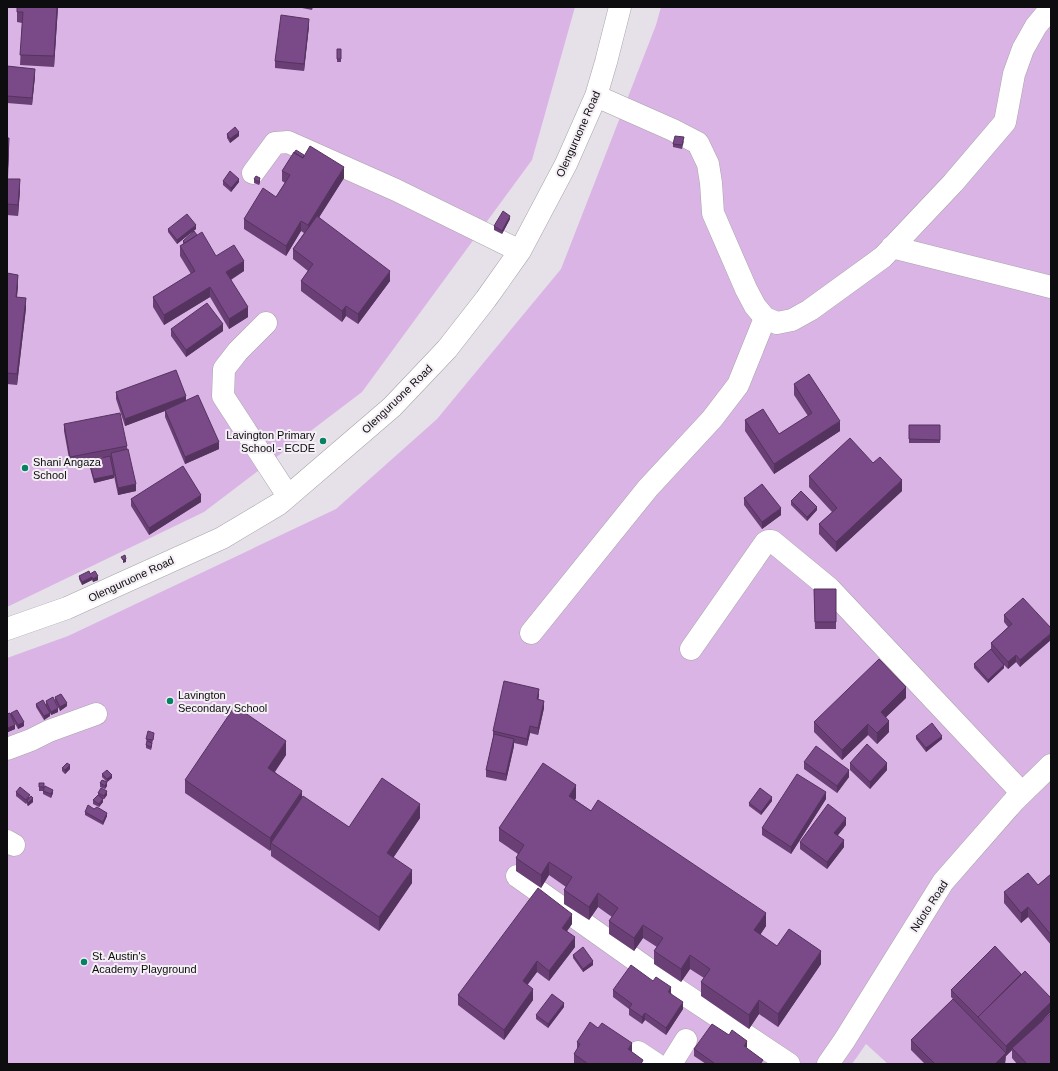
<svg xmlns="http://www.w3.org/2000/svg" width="1058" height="1071" font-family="Helvetica,sans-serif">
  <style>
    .green { fill: #dbb4e6 }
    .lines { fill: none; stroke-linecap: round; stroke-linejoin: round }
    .minor-casing { stroke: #a7a3a9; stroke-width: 23 }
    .minor { stroke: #fff; stroke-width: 22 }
    .wall { fill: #693f75 }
    .shaded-wall { fill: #55335f }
    .building { fill: #7a4988; stroke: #55335f }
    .poi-dot { fill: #048263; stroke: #f4eff5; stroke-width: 1.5 }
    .labels { text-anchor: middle; stroke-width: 4; stroke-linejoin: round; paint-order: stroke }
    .street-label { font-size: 11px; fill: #0d0c0e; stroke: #f4eff5 }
    .poi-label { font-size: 11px; fill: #0d0c0e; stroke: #f4eff5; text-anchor: start }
  </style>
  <rect width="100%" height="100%" fill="#e6e1e8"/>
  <!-- green -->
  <path class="green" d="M7 7H575L532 160 362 392 204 512 7 607Z
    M661 7H1051V1064H888L866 1044 852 1064H7V658L68 636 336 509 437 419 561 269 656 25Z"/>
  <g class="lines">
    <defs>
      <path id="minor" d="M596 96 673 130 698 143 708 164 711 183 713 213 746 289 755 306 765 318 777 323 792 320 810 310 883 257 953 183 1005 122 1014 74 1023 49 1036 26 1051 8
        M253 173 275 143 288 142 396 190 520 251
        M892 247 1051 287
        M266 323 238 351 224 369 223 396 288 496
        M7 629 67 608 222 538 279 504 392 407 447 349 486 299 520 251 566 164 596 96 606 62 620 7
        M531 633 648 488 712 419 738 385 765 318
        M691 649 765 543 768 541H772L829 588 1022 793
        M7 749 31 740 49 731 96 714
        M7 841 14 845
        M517 876 672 986 789 1064
        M638 1052 656 1064
        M671 1064 686 1040
        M828 1064 844 1041 943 882 1014 801 1051 765"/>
    </defs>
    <!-- minor casing -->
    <use href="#minor" class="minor-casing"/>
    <!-- minor -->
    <use href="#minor" class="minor"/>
  </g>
  <!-- wall -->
  <path class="wall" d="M17 7H58L54 67 20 65 22 23 17 22Z
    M297 7H313L312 10Z
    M309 26 304 71 275 68V61Z
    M337 49H341V62H337Z
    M7 66 35 76 32 105 7 103Z
    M227 134 239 136 230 143 227 138Z
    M7 138 9 149 8 179 20 190 18 216 7 215Z
    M684 141 682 149 673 147V144Z
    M282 171 344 178 319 217 390 281 358 324 346 316 342 322 301 291V281L308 271 293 259V249L304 233 301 231 286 256 244 229V219L276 197 285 183 282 181Z
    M254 179 260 182 259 185 254 183Z
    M223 181 239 182 231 192 223 185Z
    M510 219 502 234 494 230V226Z
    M168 229H196L177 244 168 232Z
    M183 241 216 256 244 271 231 280 248 317 229 329 210 297 164 325 153 307V297L191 274 180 256V246L183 244Z
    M7 273 18 285 17 297 26 308 17 385 7 384Z
    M171 329 223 331 186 357 171 336Z
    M794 384 840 431 774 474 745 431V420L779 434 808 416 794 395Z
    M116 392 186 400 219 449 185 464 165 417V411L125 426 116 399Z
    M64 424 127 446V450L136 491 118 495 114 476V478L94 483 89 464V461L104 457 70 464 64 431Z
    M909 425H940V443H909Z
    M873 463 902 491 836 552 819 534V524L832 512 809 487V476Z
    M744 498 781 515 762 529 744 505Z
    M131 499 201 502 149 535 131 506Z
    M791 501 817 510 807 521 791 505Z
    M90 574 98 580 93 582 92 580 82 585 79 579V576Z
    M814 589H836V629H815Z
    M1004 615 1051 628 1020 667 1016 662 1008 669 1004 665V668L988 683 974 668V664L991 649V643L1008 627 1004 622Z
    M539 696 538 699 544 708 538 735 530 733 527 746 514 743V746L506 781 486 777V770L493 738V731Z
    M55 697 67 706 60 711 55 701Z
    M906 698 886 717 889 732 877 744 868 735 842 760 814 732V722Z
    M46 701 58 712 51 715 50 713V716L44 720 36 707V704L46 705Z
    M11 713 24 726 18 729 13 720 15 729 8 732 7 730V714L11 715Z
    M154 736 152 744V747L151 750 146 748V745L147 743 146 739Z
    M916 736 942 739 926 752 916 739Z
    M286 755 275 772 302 798 349 827 420 818 393 858 412 883 379 931 271 856V849L270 851 185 793V780Z
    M804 762 849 777 837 793 804 769Z
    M850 763 887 770 870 789 850 770Z
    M62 768 70 769 65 774 62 771Z
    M102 774 112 778 107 782V786L105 789 100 787V783L107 782 102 777Z
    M39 783H44V789L53 793 51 798 43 794V791H39Z
    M16 792 30 797 33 802 28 806 27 805V803L26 804 16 796Z
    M98 793 107 795 104 799H103V802L99 807 93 804V800L98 795Z
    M576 798 575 800 766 926 760 935 777 946 821 964 778 1027 759 1014 749 1029 701 996V982L704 978 690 969 681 982 654 964V951L657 947 643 938 634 951 609 934V921L612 917 598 907 589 920 564 904V890L566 887 549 875 541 888 516 871V858L518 854 499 841V828Z
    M826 799 791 854 762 835V828Z
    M772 801 761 815 749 806V803Z
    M94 809 107 816 103 825 85 815V812Z
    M846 825 838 835 844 847 827 869 800 849V842Z
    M1051 874V945L1028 917 1021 923 1004 903V892L1038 885Z
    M572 924 567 931 575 947 549 981 537 972 527 985 533 1000 504 1040 458 1005V995Z
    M573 955 593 965 583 972 573 958Z
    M1021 974 1051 998V1012L1038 1024 1051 1064H1017L1012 1058V1050L1006 1056V1055L1005 1064H925L911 1050V1040L953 999 951 997V990Z
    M613 990 671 993 683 1009 666 1035 645 1020 642 1024 629 1015V1009L613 997Z
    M564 1007 548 1028 536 1019V1015Z
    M598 1028 632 1052 643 1064H574V1054L577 1049V1042Z
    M694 1049H747L763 1064H706L694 1056Z"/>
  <!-- shaded-wall -->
  <path class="shaded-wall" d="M57 7H58L54 67V56Z
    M309 19V26L304 71V64Z
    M35 69V76L32 105V98Z
    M239 132V136L230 143V139Z
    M9 138V149L7 189V178Z
    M344 167V178L308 235V225Z
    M260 178V182L259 185V182Z
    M20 179V190L18 216V205Z
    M239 179V182L231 192V188Z
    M510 216V219L502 234V231Z
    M301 221V231L286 256V246Z
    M196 225V229L177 244V240Z
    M244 261V271L226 282V272Z
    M390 271V281L358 324V314Z
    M18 275V285L16 307V297Z
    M210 287V297L164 325V315Z
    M26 298V308L17 385V374Z
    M346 306V316L342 322V311Z
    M248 307V317L229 329V319Z
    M223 324V331L186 357V350Z
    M186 396V403L125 426V419Z
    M840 421V431L774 474V464Z
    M219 442V449L185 464V457Z
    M114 475V478L94 483V479Z
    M902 480V491L836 552V542Z
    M136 484V491L118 495V488Z
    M201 495V502L149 535V528Z
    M817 507V510L807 521V517Z
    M781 508V515L762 529V522Z
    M126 559V562L123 563V560Z
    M98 576V580L93 582V579Z
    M92 577V580L82 585V582Z
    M1051 633V640L1020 667V660Z
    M1016 655V662L1008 669V662Z
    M1004 665V668L988 683V680Z
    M906 687V698L881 722V712Z
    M539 689V696L537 706V699Z
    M544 701V708L538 735V728Z
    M67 703V706L60 711V707Z
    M58 708V712L51 715V712Z
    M50 713V716L44 720V716Z
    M889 721V732L877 744V733Z
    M24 722V726L18 729V725Z
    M868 724V735L842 760V750Z
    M15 725V729L8 732V728Z
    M530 726V733L527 746V739Z
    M942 736V739L926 752V748Z
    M514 739V746L506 781V774Z
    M286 741V755L268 781V768Z
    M887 763V770L870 789V782Z
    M70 765V769L65 774V770Z
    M849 770V777L837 793V786Z
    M112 775V778L107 782V779Z
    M107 782V786L105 789V786Z
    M576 785V798L569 810V796Z
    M53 790V793L51 798V794Z
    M107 791V795L104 799V796Z
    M302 791V804L271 843V849L270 851V838Z
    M826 792V799L791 854V847Z
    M772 797V801L761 815V812Z
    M33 798V802L28 806V803Z
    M103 799V802L99 807V804Z
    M420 804V818L387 867V853Z
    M107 813V816L103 825V822Z
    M846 818V825L834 840V833Z
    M844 840V847L827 869V862Z
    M549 862V875L541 888V875Z
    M412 870V883L379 931V917Z
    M598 893V907L589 920V907Z
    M1028 907V917L1021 923V913Z
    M766 913V926L754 944V930Z
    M572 914V924L562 938V928Z
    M643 925V938L634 951V938Z
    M575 937V947L549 981V971Z
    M821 951V964L778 1027V1014Z
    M690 955V969L681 982V969Z
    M537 961V972L523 991V981Z
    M593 961V965L583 972V969Z
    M671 987V994L668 992Z
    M533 989V1000L504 1040V1030Z
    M759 1000V1014L749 1029V1015Z
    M683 1002V1009L666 1035V1028Z
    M1051 1002V1012L1013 1049 1012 1048V1050L1006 1056V1046Z
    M564 1003V1007L548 1028V1024Z
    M645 1013V1020L642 1024V1017Z
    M747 1041V1048L744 1046Z
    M632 1043V1054L628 1049Z
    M1006 1053 1005 1064H995Z"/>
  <!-- building -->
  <path class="building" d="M17 7H57L54 56 20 55 23 12H17Z
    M281 15 309 19 304 64 275 61Z
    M337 49H341V59H337Z
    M7 66 35 69 32 98 7 96Z
    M235 127 239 132 230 139 227 134Z
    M675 136 684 137 682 145 673 144Z
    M7 138H9L7 178Z
    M310 146 344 167 308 225 301 221 286 246 244 219 263 188 276 197 290 175 282 171 294 152 303 158Z
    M296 150 304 155 303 158 294 153Z
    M230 171 239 179 231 188 223 181Z
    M256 176 260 178 259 182 254 179Z
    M7 179H20L18 205 7 204Z
    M503 211 510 216 502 231 494 226Z
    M187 214 196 225 177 240 168 229Z
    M317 216 390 271 358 314 346 306 342 311 301 281 313 264 293 249Z
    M194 231 197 235 185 243 183 241Z
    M202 232 216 256 234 245 244 261 226 272 248 307 229 319 210 287 164 315 153 297 195 271 180 246Z
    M7 273 18 275 16 297 26 298 17 374 7 373Z
    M207 303 223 324 186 350 171 329Z
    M176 370 186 396 125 419 116 392Z
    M809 374 840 421 774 464 745 420 763 409 779 434 812 413 794 384Z
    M198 395 219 442 185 457 165 410Z
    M120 413 127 446 70 457 64 424Z
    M909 425H940V440L909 439Z
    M850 438 873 463 880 457 902 480 836 542 819 524 837 508 809 476Z
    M128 449 136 484 118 488 111 453Z
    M110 456 114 475 94 479 89 461Z
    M183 466 201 495 149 528 131 499Z
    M762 484 781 508 762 522 744 498Z
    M801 491 817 507 807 517 791 501Z
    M125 555 126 559 123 560 121 557Z
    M89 571 90 574 95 571 98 576 93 579 92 577 82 582 79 576Z
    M814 589H836V622H815Z
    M1023 598 1051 628V633L1020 660 1016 655 1008 662 991 643 1012 624 1004 615Z
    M991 649 1004 665 988 680 974 664Z
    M879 659 906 687 881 712 889 721 877 733 868 724 842 750 814 722Z
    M504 681 539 689 537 699 544 701 538 728 530 726 527 739 493 731Z
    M61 694 67 703 60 707 55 697Z
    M53 697 58 708 51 712 46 701Z
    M43 700 50 713 44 716 36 704Z
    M235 706 286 741 268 768 302 791 270 838 185 780Z
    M17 710 24 722 18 725 11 713Z
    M10 713 15 725 8 728 7 726V714Z
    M932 723 942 736 926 748 916 736Z
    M148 731 154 733 153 740 146 739Z
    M494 734 514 739 506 774 486 770Z
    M147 741 152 743 151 747 146 745Z
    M867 744 887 763 870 782 850 763Z
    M816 746 849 770 837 786 804 762Z
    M67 763 70 765 65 770 62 768Z
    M543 763 576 785 569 796 591 811 598 800 766 913 754 930 777 946 789 929 821 951 778 1014 759 1000 749 1015 701 982 710 969 690 955 681 969 654 951 663 938 643 925 634 938 609 921 618 908 598 893 589 907 564 890 572 877 549 862 541 875 516 858 524 845 499 828Z
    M107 770 112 775 107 779 102 774Z
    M797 774 826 792 791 847 762 828Z
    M382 778 420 804 387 853 412 870 379 917 271 843 303 796 349 827Z
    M102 780 107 782 105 786 100 783Z
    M39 783H44V787H39Z
    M45 786 53 790 51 794 43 791Z
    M20 787 30 795 26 800 16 792Z
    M101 788 107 791 104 796 98 793Z
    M760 788 772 797 761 812 749 803Z
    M98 795 103 799 99 804 93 800Z
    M31 796 33 798 28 803 27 801Z
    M828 804 846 818 834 833 844 840 827 862 800 842Z
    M88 805 94 809 97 807 107 813 103 822 85 812Z
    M1028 873 1038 885 1051 874V935L1028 907 1021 913 1004 892Z
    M538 888 572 914 562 928 575 937 549 971 537 961 523 981 533 989 504 1030 458 995Z
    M995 946 1021 974 978 1017 951 990Z
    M583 947 593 961 583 969 573 955Z
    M631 965 653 981 656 977 671 987 668 992 683 1002 666 1028 645 1013 642 1017 629 1008 632 1004 613 990Z
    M1025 971 1051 998V1002L1006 1046 978 1017Z
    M552 994 564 1003 548 1024 536 1015Z
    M953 999 1006 1053 995 1064H935L911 1040Z
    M1051 1013V1064H1027L1012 1048Z
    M590 1022 598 1028 602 1023 632 1043 628 1049 643 1060 641 1064H588L574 1054 580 1044 577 1042Z
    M712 1024 729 1035 732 1030 747 1041 744 1046 763 1060 760 1064H713L714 1063 694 1049Z"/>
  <!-- markers -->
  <g class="poi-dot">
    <circle cx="323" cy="441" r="4"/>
    <circle cx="25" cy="468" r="4"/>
    <circle cx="170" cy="701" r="4"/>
    <circle cx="84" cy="962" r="4"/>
  </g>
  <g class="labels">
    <!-- street labels -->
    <g class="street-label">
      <text transform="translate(578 134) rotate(-66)" y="4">Olenguruone Road</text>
      <text transform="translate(397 399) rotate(-44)" y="4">Olenguruone Road</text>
      <text transform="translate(131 579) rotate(-25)" y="4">Olenguruone Road</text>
      <text transform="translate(929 906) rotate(-57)" y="4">Ndoto Road</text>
    </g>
    <!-- poi labels -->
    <g class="poi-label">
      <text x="315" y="439" text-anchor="end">Lavington Primary<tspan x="315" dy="13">School - ECDE</tspan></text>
      <text x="33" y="466">Shani Angaza<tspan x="33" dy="13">School</tspan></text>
      <text x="178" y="699">Lavington<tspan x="178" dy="13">Secondary School</tspan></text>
      <text x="92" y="960">St. Austin's<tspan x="92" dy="13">Academy Playground</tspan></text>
    </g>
  </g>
  <!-- border -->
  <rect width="1058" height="1071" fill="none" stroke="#0d0c0e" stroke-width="16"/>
</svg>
